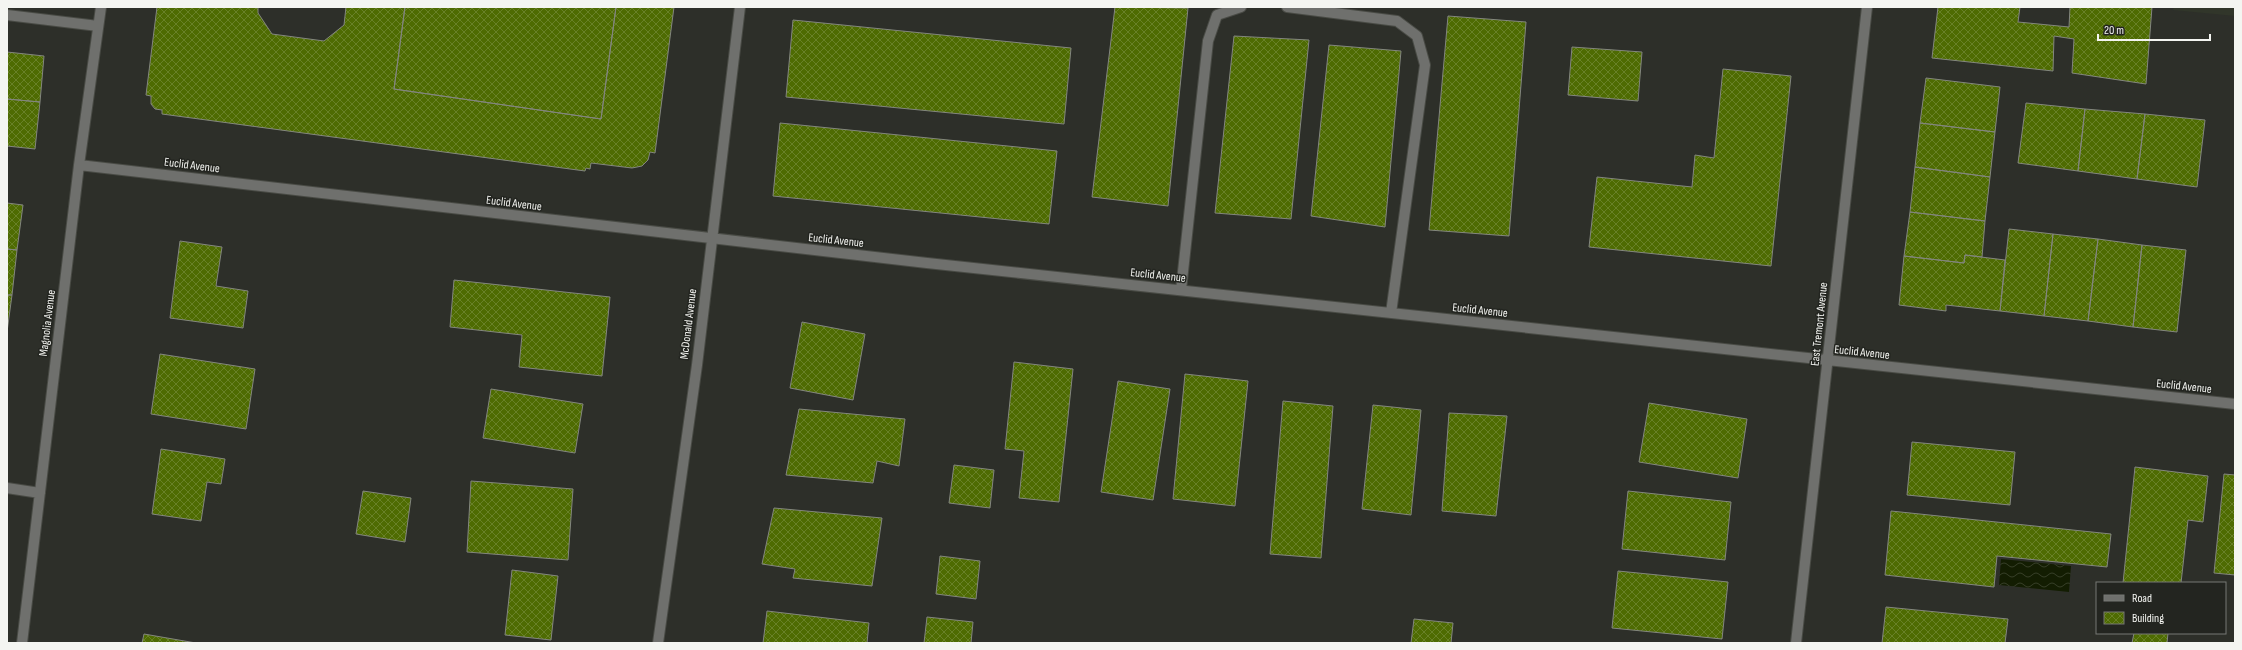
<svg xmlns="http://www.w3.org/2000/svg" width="2242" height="650" font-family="'Sofia Sans Condensed',sans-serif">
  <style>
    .built { fill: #31362a }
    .water { fill: url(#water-waves) }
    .building { fill: url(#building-cross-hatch); stroke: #83867f }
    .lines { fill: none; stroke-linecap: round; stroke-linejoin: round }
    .minor-casing { stroke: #494b45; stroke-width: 12 }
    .minor { stroke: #6f706d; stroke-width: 10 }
    .labels { text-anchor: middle; stroke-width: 3; stroke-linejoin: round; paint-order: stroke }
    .street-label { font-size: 12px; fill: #f4f5f1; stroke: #232520 }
  </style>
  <defs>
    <pattern id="water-waves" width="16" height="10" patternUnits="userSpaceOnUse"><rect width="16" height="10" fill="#131d02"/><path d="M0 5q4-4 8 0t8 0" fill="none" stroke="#363e27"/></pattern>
    <pattern id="building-cross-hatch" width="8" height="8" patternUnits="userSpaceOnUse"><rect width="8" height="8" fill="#4e6b02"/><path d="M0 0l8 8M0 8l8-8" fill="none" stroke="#688127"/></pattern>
  </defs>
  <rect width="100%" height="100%" fill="#2d2f29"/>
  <!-- built -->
  <path class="built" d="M2174 7H2235V16L2173 10Z"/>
  <!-- water -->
  <path class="water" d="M2001 559 2071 566 2069 592 1999 585Z"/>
  <!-- building -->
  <path class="building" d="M157 7H258V13L272 34 324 41 344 25 346 7H405L394 89 601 119 616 7H674L655 153 650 152 648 160 642 166 632 168 591 163 590 169 586 168 585 171 162 114V110L155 109 151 104V96L146 95Z
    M405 7H616L601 119 394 89Z
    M1115 7 1188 8 1168 206 1092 197Z
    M1938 7H2020L2018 22 2069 27 2070 7H2152L2146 84 2072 73 2074 39 2054 36 2053 71 1932 58Z
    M1448 16 1526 22 1509 236 1429 230Z
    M793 20 1071 48 1064 124 786 97Z
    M1234 36 1309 40 1291 219 1215 213Z
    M1329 45 1401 51 1385 227 1311 216Z
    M1572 47 1642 52 1638 101 1568 95Z
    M7 52 44 56 40 102 7 99Z
    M1723 69 1791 76 1771 266 1589 247 1597 177 1692 187 1695 155 1714 158Z
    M1926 78 2000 87 1995 132 1920 123Z
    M7 99 40 102 35 149 7 146Z
    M2026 103 2085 109 2078 171 2018 163Z
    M2085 109 2145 114 2137 179 2078 171Z
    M2145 114 2205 120 2197 187 2137 179Z
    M780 123 1057 151 1049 224 773 196Z
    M1920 123 1995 132 1990 177 1915 167Z
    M1915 167 1990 177 1985 221 1910 212Z
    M7 203 23 205 17 250 7 249Z
    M1910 212 1985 221 1982 257 1965 255 1964 263 1904 256Z
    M2009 229 2053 234 2044 316 2000 311Z
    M2053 234 2098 239 2088 321 2044 316Z
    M2098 239 2142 245 2133 327 2088 321Z
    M180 241 222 247 216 286 248 291 243 328 170 318Z
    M2142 245 2186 250 2177 332 2133 327Z
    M7 249 17 250 12 295H7Z
    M1965 255 2005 260 2000 311 1946 305V311L1899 305 1904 256 1964 263Z
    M454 280 610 297 602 376 519 367 522 335 450 327Z
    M7 295H12L7 332Z
    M802 322 865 334 853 400 790 388Z
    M160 354 255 369 246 429 151 414Z
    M1014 362 1073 369 1059 502 1019 498 1024 451 1005 449Z
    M1185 374 1248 381 1235 506 1173 499Z
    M1118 381 1170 389 1153 500 1101 492Z
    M491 389 583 404 575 453 483 438Z
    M1283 401 1333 406 1321 558 1270 554Z
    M1649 403 1747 419 1738 478 1639 462Z
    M1373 405 1421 410 1411 515 1362 509Z
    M799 409 905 419 899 466 877 461 873 483 786 475Z
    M1449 413 1507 416 1496 516 1442 511Z
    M1912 442 2015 452 2010 505 1907 495Z
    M161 449 225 459 221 484 207 482 201 521 152 514Z
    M954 465 994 470 990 508 949 503Z
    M2135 467 2208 476 2203 522 2188 520 2181 583H2123Z
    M2224 474 2235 475V575L2214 573Z
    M471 481 573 489 568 560 467 552Z
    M363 491 411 498 405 542 356 534Z
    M1628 491 1731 502 1725 560 1622 549Z
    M774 508 882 518 872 586 793 578 795 569 762 564Z
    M1891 511 2111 534 2107 567 1997 556 1994 587 1885 575Z
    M940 556 980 561 976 599 936 594Z
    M512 570 558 576 551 640 505 635Z
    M1618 571 1728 582 1722 639 1612 628Z
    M1886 607 2008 619 2005 643H1882Z
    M767 611 869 623 867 643H763Z
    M927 617 973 622 971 643H924Z
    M1414 619 1453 623 1451 643H1411Z
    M2134 633H2168L2167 643H2132Z
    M144 634 196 643H142Z"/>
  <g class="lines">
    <defs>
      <path id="minor" d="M1287 7 1397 21 1417 36 1425 65 1391 313
        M7 15 98 26
        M79 165 927 263 2235 404
        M1181 290 1208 41 1217 15 1241 7
        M7 488 40 493
        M22 643 79 165 101 7
        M658 643 697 365 740 7
        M1796 643 1867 7"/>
    </defs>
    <!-- minor casing -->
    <use href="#minor" class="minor-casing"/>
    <!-- minor -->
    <use href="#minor" class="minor"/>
  </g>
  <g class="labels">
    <!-- street labels -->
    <g class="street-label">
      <text transform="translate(192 165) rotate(7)" y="4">Euclid Avenue</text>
      <text transform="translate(514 203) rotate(7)" y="4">Euclid Avenue</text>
      <text transform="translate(836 240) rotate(6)" y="4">Euclid Avenue</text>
      <text transform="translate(1158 275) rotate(6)" y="4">Euclid Avenue</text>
      <text transform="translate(1480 310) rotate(6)" y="4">Euclid Avenue</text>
      <text transform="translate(47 323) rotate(-83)" y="4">Magnolia Avenue</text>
      <text transform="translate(688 324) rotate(-83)" y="4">McDonald Avenue</text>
      <text transform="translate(1819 324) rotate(-84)" y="4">East Tremont Avenue</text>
      <text transform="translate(1862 352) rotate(6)" y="4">Euclid Avenue</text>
      <text transform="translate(2184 386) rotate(6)" y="4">Euclid Avenue</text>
    </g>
  </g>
  <!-- border -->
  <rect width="2242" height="650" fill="none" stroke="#f4f5f1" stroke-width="16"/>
  <!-- legend -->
  <rect x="2096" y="582" width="130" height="52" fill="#232520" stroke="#777874"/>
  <rect x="2104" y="595" width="20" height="6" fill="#6f706d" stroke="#777874"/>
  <text x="2132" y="602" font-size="12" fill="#f4f5f1">Road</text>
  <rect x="2104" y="612" width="20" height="12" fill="url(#building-cross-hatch)" stroke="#777874"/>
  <text x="2132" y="622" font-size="12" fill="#f4f5f1">Building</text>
  <!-- scale -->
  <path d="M2098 34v6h112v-6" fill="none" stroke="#f4f5f1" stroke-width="2"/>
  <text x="2104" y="34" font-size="12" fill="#f4f5f1" stroke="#232520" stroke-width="3" paint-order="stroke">20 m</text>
</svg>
